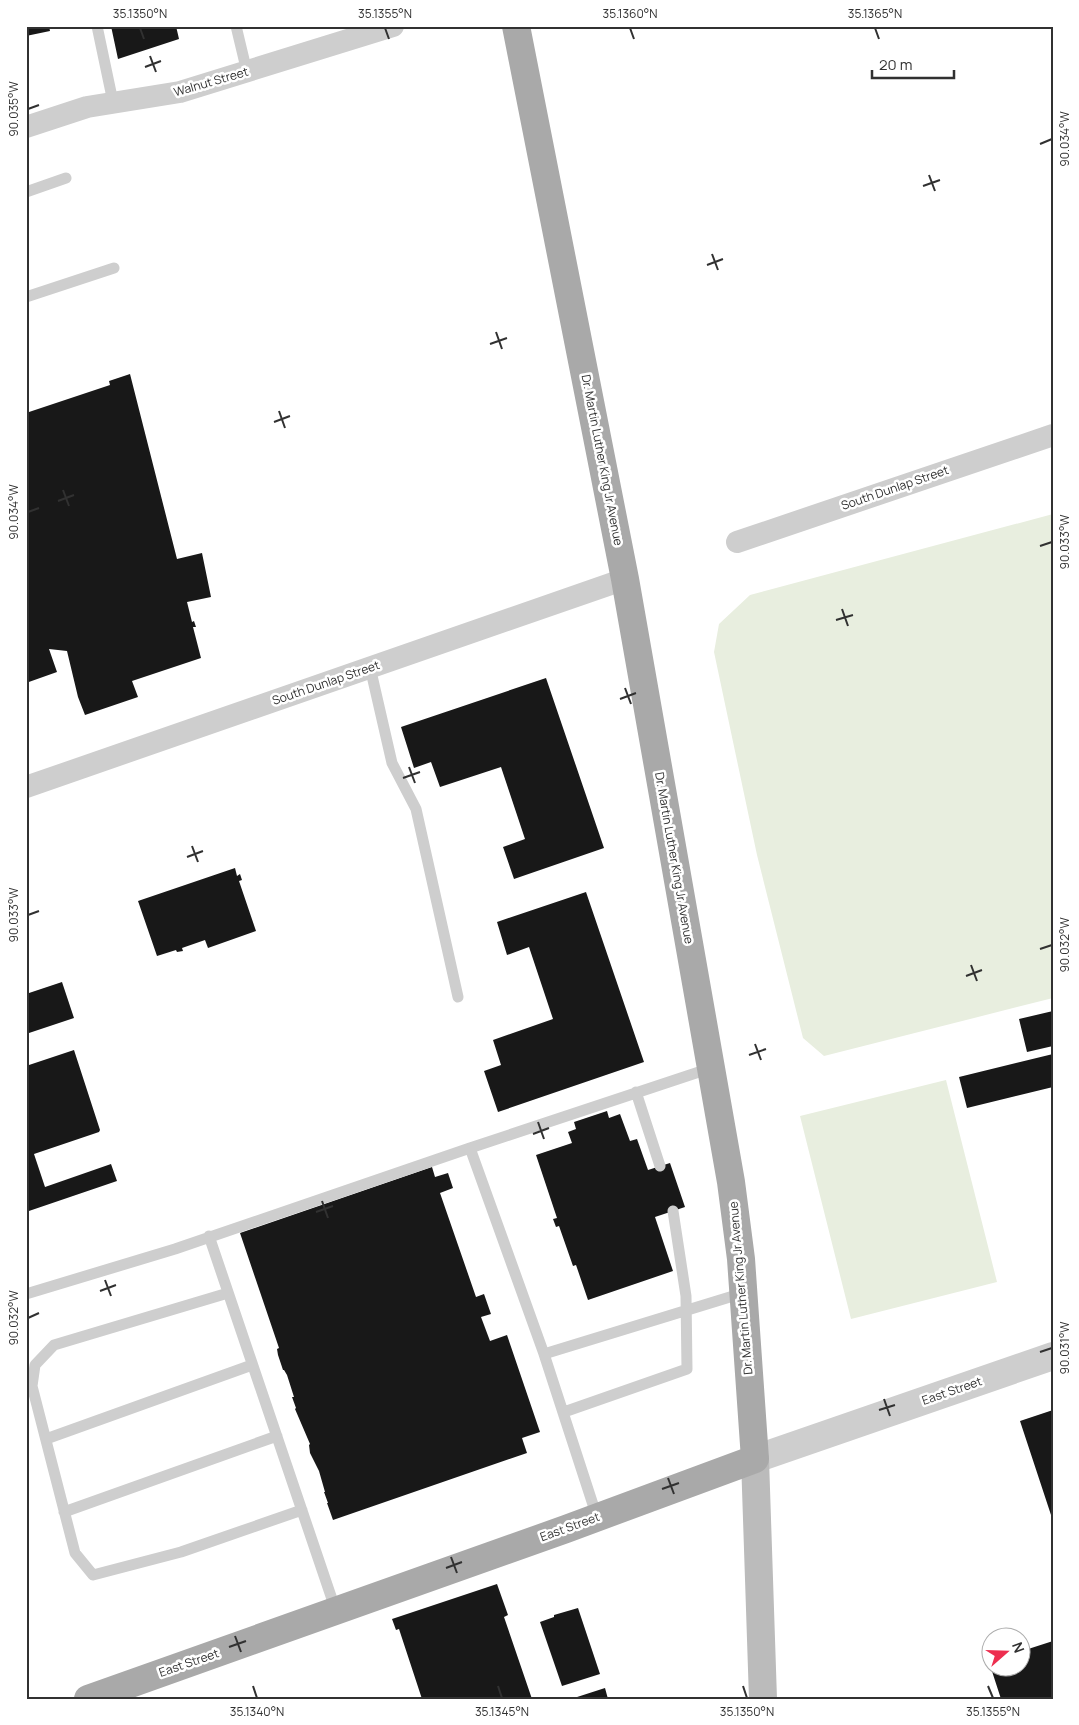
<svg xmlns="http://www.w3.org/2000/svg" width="1079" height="1725" font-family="Manrope,sans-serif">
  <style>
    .green { fill: #e8eedf }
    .building { fill: #181818 }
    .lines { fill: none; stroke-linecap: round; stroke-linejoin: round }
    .service { stroke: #cecece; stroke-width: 11 }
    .minor { stroke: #cecece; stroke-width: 22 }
    .tertiary { stroke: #cecece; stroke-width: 28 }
    .secondary { stroke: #bbb; stroke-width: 28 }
    .primary { stroke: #a9a9a9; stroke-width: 28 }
    .ticks { fill: none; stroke: #313131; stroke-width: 2 }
    .labels { text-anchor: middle; stroke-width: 5; stroke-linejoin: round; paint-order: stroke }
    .street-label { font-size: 12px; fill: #313131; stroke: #fff }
    .neatline { fill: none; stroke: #313131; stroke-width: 2 }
    .ticks-label { font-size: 12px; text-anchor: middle; fill: #313131 }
  </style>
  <rect width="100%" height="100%" fill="#fff"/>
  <!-- green -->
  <path class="green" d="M1053 514V998L824 1056 803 1038 757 855 714 652 719 624 750 595Z
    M946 1080 997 1282 851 1319 800 1116Z"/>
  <!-- building -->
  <path class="building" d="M26 26H49L50 31 26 36Z
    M111 26H176L179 39 118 59Z
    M130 374 177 559 202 553 211 597 187 602 192 622 194 621 196 627H193L201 658 132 681 138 697 85 715 78 697 67 651 49 649 57 672 26 683V413L110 385 109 381Z
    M546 678 604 848 514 879 503 847 525 839 501 767 440 787 431 762 414 768 401 727Z
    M235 868 237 876 240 874 242 880 239 881 256 931 208 948 205 940 182 948 183 951 177 952 176 950 157 956 138 901Z
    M586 892 644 1062 498 1112 484 1071 501 1065 493 1040 553 1019 529 947 507 955 497 922Z
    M62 982 74 1018 26 1034V994Z
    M1053 1011V1046L1027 1052 1019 1019Z
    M74 1050 100 1130 99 1132 34 1154 45 1187 111 1164 117 1181 26 1212V1066Z
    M1053 1054V1087L967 1108 959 1077Z
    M607 1111 609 1118 620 1114 630 1141 637 1139 648 1170 670 1163 685 1207 655 1217 673 1271 588 1300 576 1265 573 1266 559 1226 556 1227 553 1219 557 1218 536 1155 572 1143 568 1132 576 1129 574 1122Z
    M432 1167 435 1177 448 1173 453 1188 440 1193 476 1297 484 1294 491 1314 481 1317 490 1341 507 1335 540 1432 522 1438 527 1453 333 1520 327 1503H328L324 1492H325L319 1471 310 1453 309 1445 310 1444 295 1409 296 1408 292 1397H294L287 1375 284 1370H283L278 1355 277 1349 279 1348 240 1233Z
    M1053 1410V1518H1052L1020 1421Z
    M497 1584 508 1615 504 1617 532 1699H422L399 1629 396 1630 392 1619Z
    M578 1608 600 1674 562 1686 540 1622 554 1617V1615Z
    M1053 1641V1699H1001L989 1662H992V1668H1022V1651Z
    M605 1688 608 1699H574V1698Z"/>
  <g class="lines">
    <!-- service -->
    <path class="service" d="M97 26 113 102
      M236 26 247 72
      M26 192 66 178
      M26 297 114 268
      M370 667 392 763 416 809 458 997
      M636 1092 660 1166
      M470 1148 711 1068
      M209 1236 336 1611
      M228 1293 54 1345 35 1365 32 1386 75 1553 93 1575 181 1552 302 1510
      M26 1294 175 1249 470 1148 544 1354 597 1517
      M544 1354 743 1293
      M564 1412 687 1369 686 1296 673 1211
      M46 1439 252 1365
      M64 1512 277 1436"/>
    <!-- minor -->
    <path class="minor" d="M26 127 87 107 180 92 393 26
      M737 542 1053 435
      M26 787 625 579"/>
    <!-- tertiary -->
    <path class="tertiary" d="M755 1459 1053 1356"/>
    <!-- secondary -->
    <path class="secondary" d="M755 1459 763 1699"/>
    <!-- primary -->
    <path class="primary" d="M88 1699 566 1529 755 1459 741 1259 731 1182 625 579 516 26"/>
  </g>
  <!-- ticks -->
  <path class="ticks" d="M140 28 144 39M385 28 389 39M630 28 634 39M875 28 879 39M150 56 156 72M145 67 161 61M28 109 39 105M1040 144 1052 139M929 175 935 191M923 186 940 180M712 254 718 270M707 265 723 259M496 332 502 349M490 344 507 338M279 411 285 428M274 422 290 416M63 490 69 506M58 501 74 495M28 512 39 508M1040 546 1052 542M842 609 848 626M836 620 853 615M625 688 631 704M620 699 636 693M409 767 415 783M403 778 420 772M192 846 198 862M187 857 203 851M28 915 39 911M1040 949 1052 945M971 965 977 981M966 976 982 970M755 1044 761 1060M749 1055 766 1049M538 1122 544 1139M533 1134 549 1128M322 1201 328 1218M316 1212 333 1206M105 1280 111 1296M100 1291 116 1285M28 1318 39 1313M1040 1352 1052 1348M884 1399 890 1416M879 1410 895 1405M668 1478 674 1494M662 1489 679 1483M451 1557 457 1573M446 1568 462 1562M235 1636 241 1652M229 1647 246 1641M253 1686 257 1698M498 1686 502 1698M743 1686 747 1698M988 1686 993 1698"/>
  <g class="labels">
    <!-- street labels -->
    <g class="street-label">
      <text transform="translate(211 82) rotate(-16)" y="4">Walnut Street</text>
      <text transform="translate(602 460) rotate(79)" y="4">Dr. Martin Luther King Jr Avenue</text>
      <text transform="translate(895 488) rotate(-19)" y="4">South Dunlap Street</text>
      <text transform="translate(326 683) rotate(-19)" y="4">South Dunlap Street</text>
      <text transform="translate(674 858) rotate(80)" y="4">Dr. Martin Luther King Jr Avenue</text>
      <text transform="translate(741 1288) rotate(-95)" y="4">Dr. Martin Luther King Jr Avenue</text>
      <text transform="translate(952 1391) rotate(-19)" y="4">East Street</text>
      <text transform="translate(570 1527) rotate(-20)" y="4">East Street</text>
      <text transform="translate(189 1663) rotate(-19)" y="4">East Street</text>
    </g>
  </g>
  <!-- border -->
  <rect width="1079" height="1725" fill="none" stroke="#ffffff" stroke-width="55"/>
  <!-- north arrow -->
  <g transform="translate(1006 1652) rotate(70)"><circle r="24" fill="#ffffff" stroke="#adadad"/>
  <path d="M0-4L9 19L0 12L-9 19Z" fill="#ed2e4f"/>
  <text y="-8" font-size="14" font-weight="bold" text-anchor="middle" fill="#313131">N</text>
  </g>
  <!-- scale -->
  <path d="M872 70v8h82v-8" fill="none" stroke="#313131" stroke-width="2.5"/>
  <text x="879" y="70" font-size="15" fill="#313131" stroke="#ffffff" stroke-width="4" paint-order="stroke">20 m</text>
  <rect x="28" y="28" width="1024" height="1670" class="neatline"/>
  <g class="ticks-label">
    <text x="140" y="18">35.1350°N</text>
    <text x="385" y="18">35.1355°N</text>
    <text x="630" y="18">35.1360°N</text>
    <text x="875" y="18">35.1365°N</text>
    <text transform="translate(14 109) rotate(-90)" y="4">90.035°W</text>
    <text transform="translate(1065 139) rotate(-90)" y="4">90.034°W</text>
    <text transform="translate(14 512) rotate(-90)" y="4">90.034°W</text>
    <text transform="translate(1065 542) rotate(-90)" y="4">90.033°W</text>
    <text transform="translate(14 915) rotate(-90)" y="4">90.033°W</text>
    <text transform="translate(1065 945) rotate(-90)" y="4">90.032°W</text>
    <text transform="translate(14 1318) rotate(-90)" y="4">90.032°W</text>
    <text transform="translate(1065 1348) rotate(-90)" y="4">90.031°W</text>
    <text x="257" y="1716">35.1340°N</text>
    <text x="502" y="1716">35.1345°N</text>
    <text x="747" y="1716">35.1350°N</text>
    <text x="993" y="1716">35.1355°N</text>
  </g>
</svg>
